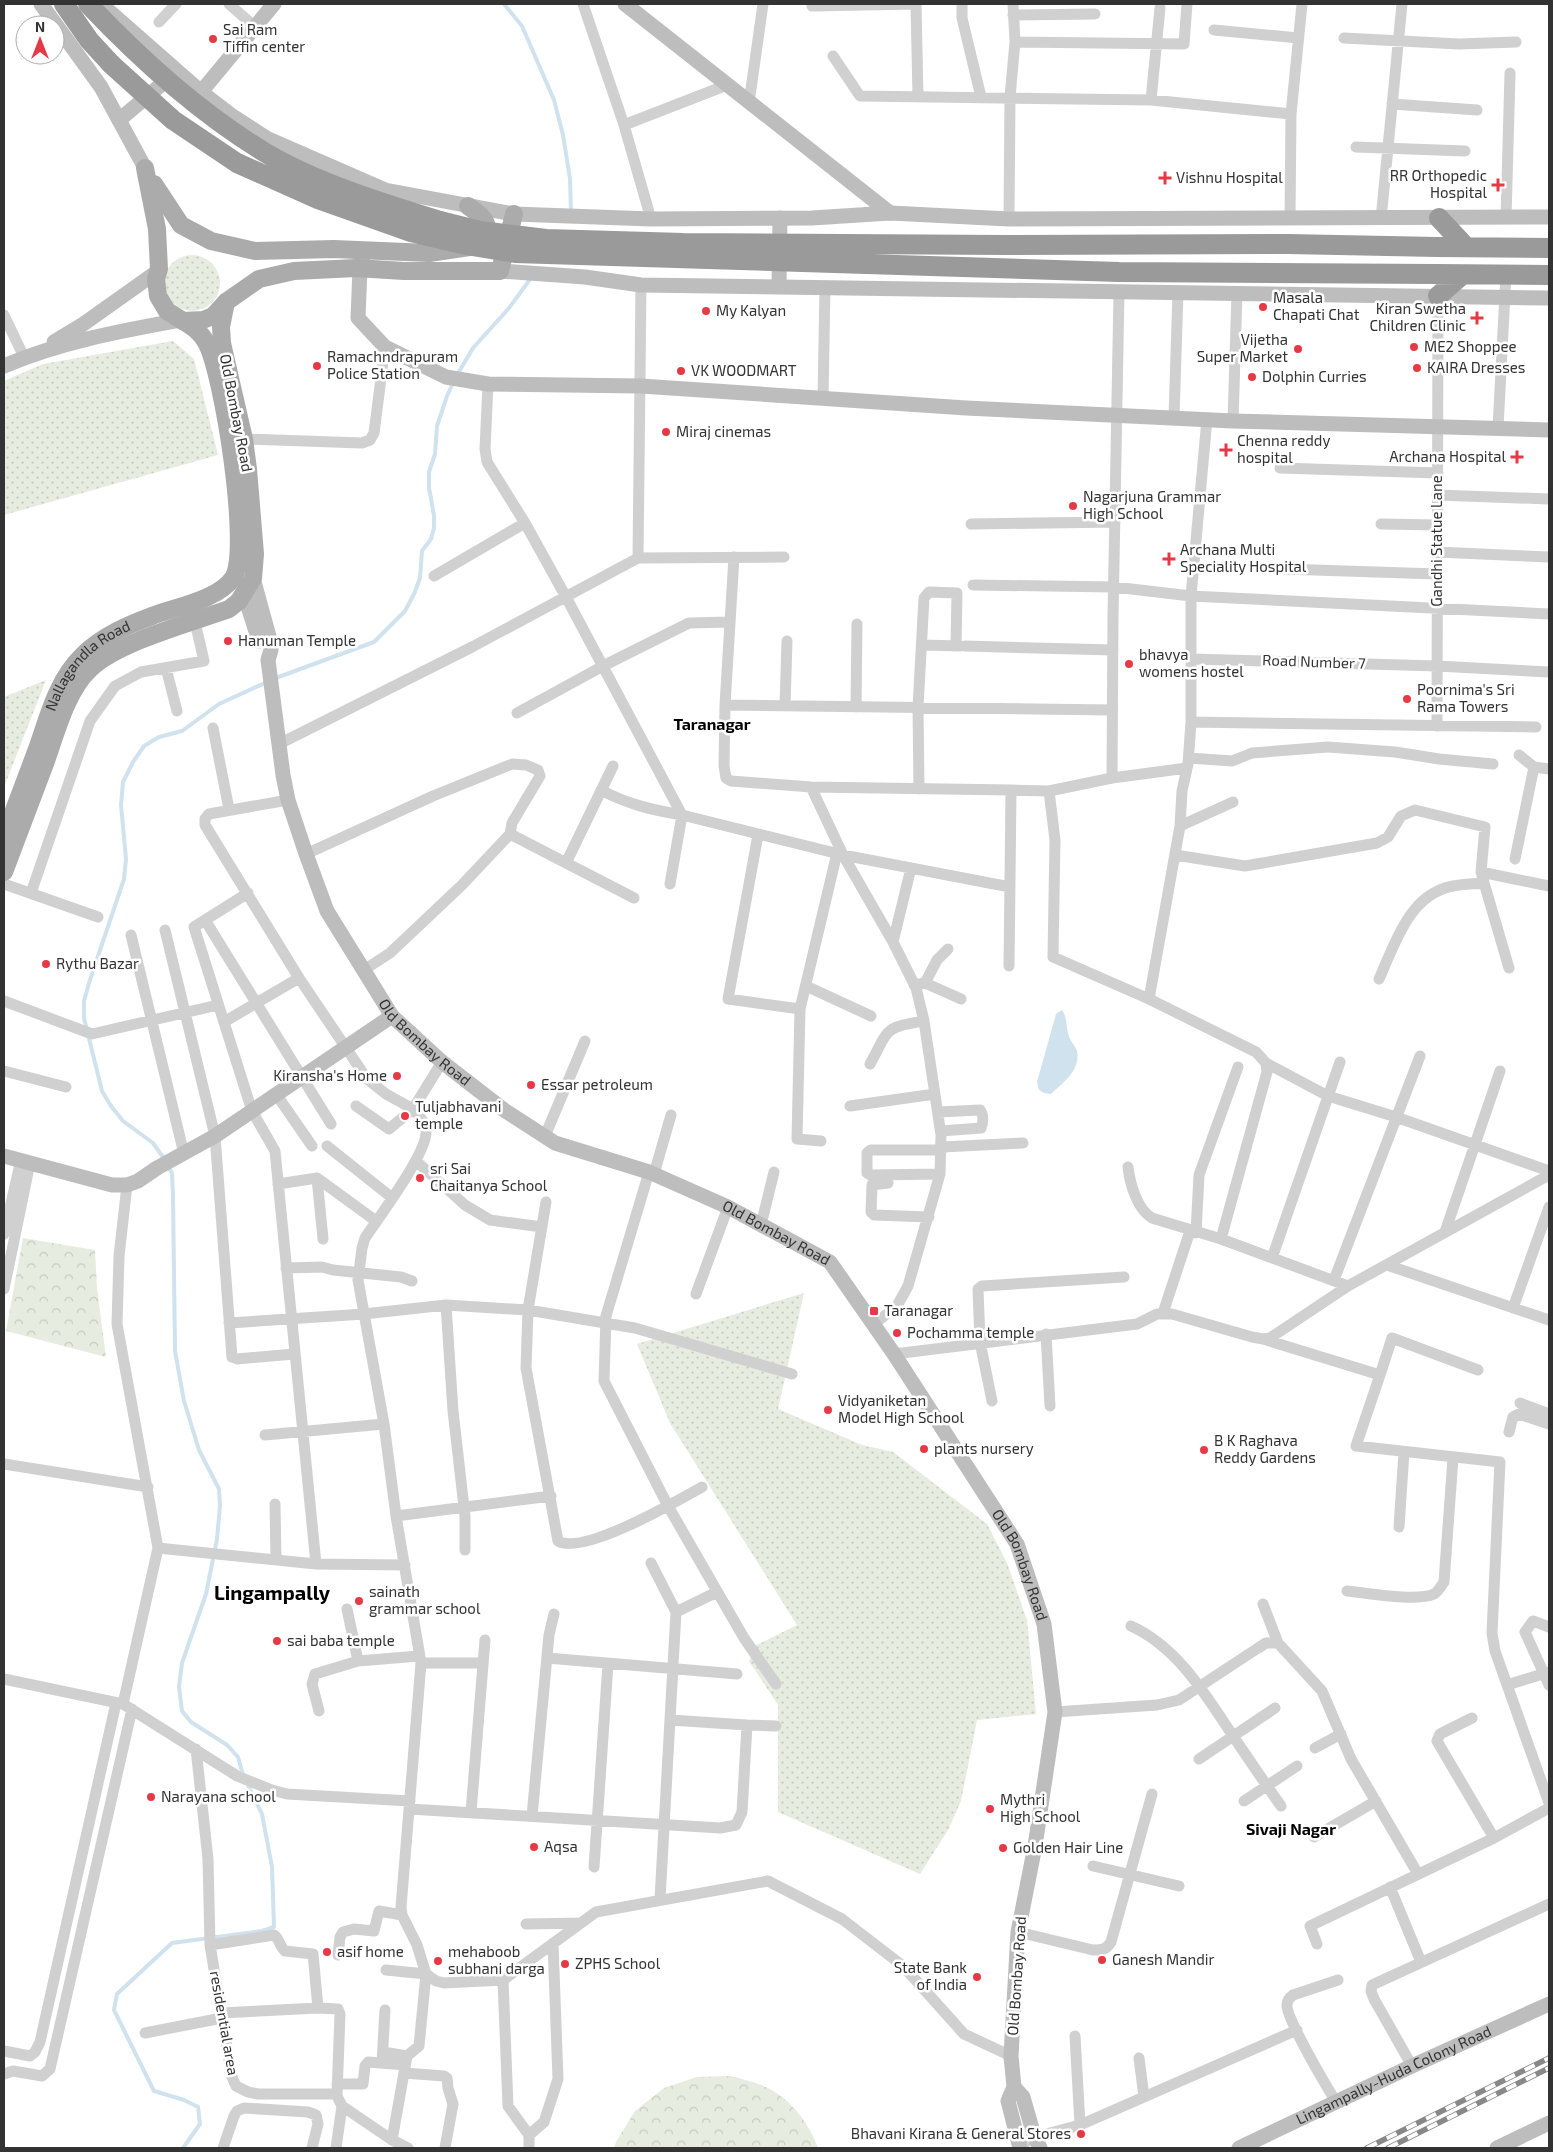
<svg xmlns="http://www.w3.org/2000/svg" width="1553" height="2152" font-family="'Exo 2',sans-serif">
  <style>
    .grass { fill: url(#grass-dots) }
    .park { fill: url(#park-crowns) }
    .water { fill: #cfe2ee }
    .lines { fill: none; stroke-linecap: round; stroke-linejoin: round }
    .stream { stroke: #cfe2ee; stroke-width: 4 }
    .street { stroke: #d0d0d0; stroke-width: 11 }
    .secondary { stroke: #bdbdbd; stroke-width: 15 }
    .primary { stroke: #ababab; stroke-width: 18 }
    .highway { stroke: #9a9a9a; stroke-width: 20 }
    .rail-casing { stroke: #888; stroke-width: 5.5 }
    .rail { stroke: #fff; stroke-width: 4; stroke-dasharray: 11; stroke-linecap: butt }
    .highway-bridge { stroke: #9a9a9a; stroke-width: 20 }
    .poi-dot { fill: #e63946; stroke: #fff; stroke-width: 2 }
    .labels { text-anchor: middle; stroke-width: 5; stroke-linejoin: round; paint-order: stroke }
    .poi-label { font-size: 15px; fill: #333; stroke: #fff; text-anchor: start }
    .street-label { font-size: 15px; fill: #333; stroke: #fff }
    .neighbourhood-label { font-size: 16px; font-weight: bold; fill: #000; stroke: #fff }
    .district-label { font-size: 20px; font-weight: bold; fill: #000; stroke: #fff }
  </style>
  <defs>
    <pattern id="grass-dots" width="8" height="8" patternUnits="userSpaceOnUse" patternTransform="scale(1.25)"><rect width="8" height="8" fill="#e6ecdf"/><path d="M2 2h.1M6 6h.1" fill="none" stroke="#c6cbc0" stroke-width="1.8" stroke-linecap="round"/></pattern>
    <pattern id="park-crowns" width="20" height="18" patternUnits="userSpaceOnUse" patternTransform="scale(1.25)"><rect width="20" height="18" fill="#e6ecdf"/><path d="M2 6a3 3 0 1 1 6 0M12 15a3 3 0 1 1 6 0" fill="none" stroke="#c6cbc0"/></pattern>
  </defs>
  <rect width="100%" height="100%" fill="#fff"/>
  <!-- grass -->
  <path class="grass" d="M164 283a28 28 0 1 1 56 0a28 28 0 1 1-56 0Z
    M173 341 194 359 218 455 4 515V381L43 364Z
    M46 680 4 787V697Z
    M804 1293 778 1409 862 1445 893 1452 987 1524 1007 1563 1027 1620 1036 1714 977 1720 961 1801 948 1830 920 1874 778 1812V1705L749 1661 755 1646 797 1625 670 1423 637 1344Z"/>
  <!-- park -->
  <path class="park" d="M23 1238 95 1250 97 1288 106 1357 6 1331Z
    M731 2076C741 2079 751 2081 761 2085 788 2095 809 2122 818 2148H614L616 2142 635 2111 664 2088 697 2077Z"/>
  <!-- water -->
  <path class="water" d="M1062 1010C1067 1017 1066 1025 1068 1033 1069 1040 1075 1045 1077 1051 1081 1070 1063 1083 1051 1094L1044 1093 1039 1090 1037 1082 1056 1014Z"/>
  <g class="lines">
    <!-- stream -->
    <path class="stream" d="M504 4 522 26 554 100 563 135 570 179 571 212
      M457 375 473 348 509 308 531 278
      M273 679 374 642 405 611 414 594 420 578 422 551 431 539 434 528V515L429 488V472L435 454 437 426 447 396 454 381
      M165 1160 153 1143 123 1121 111 1106 102 1091 84 1018V1001L89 983 124 879 126 859 121 805 123 782 133 762 144 746 159 737 182 731 219 704 267 682
      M168 1166 172 1173 173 1196 175 1351 184 1401 199 1450 219 1489 220 1506 217 1539 206 1594 182 1663 179 1687 182 1711 191 1722 227 1745 238 1757 243 1775
      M183 2148 200 2124 198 2107 184 2100 154 2091 114 2010 117 1994 172 1943 262 1931 274 1927 272 1867 262 1814 247 1783"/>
    <!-- street -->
    <path class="street" d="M229 4 255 27
      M583 4 624 125 651 219
      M916 4 918 97
      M962 4V18L981 97
      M812 6 916 4
      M1013 15 1095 14
      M159 22 176 4
      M1214 30 1298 38
      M1344 38 1459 44 1516 42
      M1015 42 1184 44 1187 4
      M833 56 860 96 1151 100 1291 114
      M1151 100 1160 8
      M749 103 763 4
      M1392 104 1477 110
      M624 125 727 85
      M1356 147 1465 151
      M1290 217 1291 114 1302 4
      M1506 218 1510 73
      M1009 219 1010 97 1015 42 1013 4
      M1381 219 1402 4
      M641 285 638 558 784 557
      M4 315 24 357
      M488 384 485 449 487 462 525 523 566 597 682 815 843 855 1010 887
      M823 398 825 287
      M1174 417 1178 292
      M1233 421 1237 293
      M1498 428 1506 274
      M244 439 362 443 370 440 374 433 385 347
      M1280 468 1438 473
      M1437 495 1549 499
      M971 524 1115 522
      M1381 524 1437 525
      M1437 552 1549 557
      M734 557 725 705 724 766 726 778 731 781 811 787 1011 790 1009 966
      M1284 569 1437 574
      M434 576 525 523
      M973 585 1114 587 1191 596 1549 614
      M922 645 960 646
      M965 646 1113 650
      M1191 659 1437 666 1549 672
      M166 668 177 711
      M725 705 1112 710
      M785 706 787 641
      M856 707 857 624
      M517 713 603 666 689 623 729 622
      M1191 722 1536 727
      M1437 726 1438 296
      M213 728 229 809
      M279 744 472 647 638 558
      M1519 755 1534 767 1549 769
      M1189 758 1232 761 1252 753 1328 747 1395 752 1439 759 1493 764
      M1112 778 1113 617 1119 292
      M811 787 843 855 893 942 916 988 924 1021 941 1135 940 1174 908 1286 897 1306 874 1324
      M919 789 918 707 924 598 929 592 957 593 956 646
      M601 790C627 804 652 810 682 815L670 884
      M1011 790 1049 791 1112 778 1187 768
      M1049 791 1055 840 1053 957 1149 999 1256 1052 1266 1063 1267 1072 1221 1239
      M288 800 209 814 205 819V825L299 978 367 1079 386 1094 413 1109 389 1129 356 1106
      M1180 826 1233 802
      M758 835 728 999 800 1009 837 853
      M306 854 433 796 512 764 526 765 538 770 540 776 512 823 510 834 634 898
      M1175 855 1245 866 1377 843 1388 837 1401 816 1415 810 1485 827 1481 872 1549 886
      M1515 859 1534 767
      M566 863 613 766
      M1482 876 1509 968
      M4 884 98 917
      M31 893 90 721 115 686 141 672 204 661 195 622
      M248 893 194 927 252 1111 275 1151 316 1564
      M205 920 331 1124
      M165 930 215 1136 232 1357 237 1359 294 1354
      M131 935 184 1154
      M893 942 911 868
      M364 970 390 953 462 885 510 834
      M1379 979C1395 944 1409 894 1453 886 1463 884 1474 884 1484 883
      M925 983 937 960 948 949
      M914 985 925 983 961 999
      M806 986 871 1016
      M1149 999 1180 826 1182 791 1188 764 1191 722V596L1207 419
      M4 1001 92 1034 218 1005
      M800 1009 797 1139 821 1141
      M224 1022 299 978
      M442 1062 413 1109C419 1115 426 1123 426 1132 427 1153 379 1217 365 1238L362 1248 358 1280 384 1424 396 1516 421 1663 401 1907 402 1915 417 1945 426 1974 436 1981 444 1983 503 1980 596 1912 768 1881 842 1919 903 1966 964 2034 1011 2056
      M1266 1063 1328 1096 1396 1117 1549 1171
      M870 1064C889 1030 883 1027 924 1021
      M4 1071 66 1087
      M276 1094 312 1146
      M850 1106 935 1094
      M938 1112 980 1110C984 1115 983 1123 981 1128L941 1131
      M545 1136 585 1041
      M327 1146 391 1197
      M942 1147 1023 1143
      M416 1161 465 1205 490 1220 542 1227
      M1128 1167C1130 1184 1137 1209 1152 1218L1221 1239 1348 1286
      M649 1172 606 1316 604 1381 668 1506 744 1638 776 1684
      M654 1174 671 1115
      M940 1174 870 1175 867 1173V1153L871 1150H942
      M317 1178 323 1239
      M888 1183 872 1185 871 1212 874 1215 929 1217
      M278 1184 317 1178 376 1221
      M546 1202 528 1310 526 1368 558 1541C583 1556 677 1501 702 1487
      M761 1225 774 1172
      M1445 1232 1500 1071
      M1196 1233 1199 1175 1238 1067
      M4 1234 21 1160
      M1272 1258 1340 1062
      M1387 1265 1549 1320
      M286 1268 322 1267 333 1270 401 1277 412 1281
      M1334 1280 1420 1056
      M4 1289 30 1163
      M696 1294 728 1207
      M446 1305 453 1411 465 1516V1550
      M1513 1308 1549 1207
      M1163 1313 1190 1231
      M229 1323 364 1314 446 1305 528 1310 635 1328 792 1374
      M1046 1334 1050 1406
      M1263 1339 1380 1375 1356 1446 1500 1462 1492 1633 1495 1651 1549 1803
      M894 1354 1137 1324 1157 1314H1172L1252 1337 1263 1339 1270 1338 1348 1286 1549 1175
      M1380 1375 1392 1338 1478 1370
      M992 1401 980 1342 978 1289 982 1286 1124 1277
      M1520 1403 1549 1414
      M1509 1432 1513 1417 1519 1414 1549 1424
      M265 1435 384 1424
      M4 1464 148 1487
      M275 1504 276 1560
      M396 1516 551 1496
      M1399 1527 1404 1452
      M158 1548 316 1564 405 1565
      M651 1563 676 1612
      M1347 1591C1368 1593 1416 1602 1434 1594 1438 1592 1441 1586 1444 1582L1453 1458
      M1263 1604 1278 1643
      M347 1609 358 1661
      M1131 1626C1177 1647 1204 1692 1231 1733 1248 1758 1264 1782 1281 1806
      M1549 1627 1533 1621 1525 1632 1549 1685
      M547 1658 737 1674
      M421 1663H483
      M4 1679 123 1704 237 1776 272 1790 287 1794 410 1801
      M1507 1685 1549 1672
      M123 1704 158 1548 117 1324 119 1256 127 1185
      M319 1711 312 1684 315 1674 358 1661 419 1656
      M1055 1712 1157 1705 1179 1700 1258 1648 1266 1643H1278L1322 1691 1351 1759 1418 1874
      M1472 1718 1440 1734 1437 1741 1494 1838
      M747 1725 776 1726
      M1315 1748 1341 1734
      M196 1749 208 1859 210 1945
      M1199 1759 1275 1708
      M1244 1801 1297 1766
      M410 1809 720 1828 736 1825 742 1812 747 1725 670 1720
      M471 1812 485 1640
      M532 1816 549 1635 554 1614
      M1314 1837 1376 1801
      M1093 1866 1179 1886
      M594 1867 608 1664
      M1390 1887 1421 1962
      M660 1899 676 1612 717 1592
      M526 1924 580 1923
      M1018 1932 1093 1950C1102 1950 1106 1950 1111 1942L1152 1794
      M1317 1944 1310 1926 1494 1838 1549 1808
      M338 1955 340 1937 343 1932 354 1929 374 1931 379 1911 402 1915
      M386 1970 426 1974 419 2046 407 2056 392 2140
      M503 1980 508 2106 529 2135V2148
      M318 2008 313 1954 285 1951C279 1946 280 1939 274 1935L210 1945 232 2077 236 2086 248 2092 258 2094H336L342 2106 392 2140 408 2148
      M221 2013 318 2008 338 2009 340 2014 337 2095
      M145 2033 222 2018
      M1075 2036 1080 2125
      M4 2051 30 2056 35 2052 40 2042 116 1703
      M383 2052 407 2056
      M1139 2058 1144 2097
      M382 2063 385 2010
      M1412 2066 1374 1999 1371 1991 1372 1985 1549 1904
      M404 2073 444 2076 447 2078 448 2088 453 2104 445 2148
      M4 2074 13 2071 42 2076 50 2069 132 1709
      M337 2084H363L365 2066 368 2062 405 2065
      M1336 2102C1327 2087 1286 2018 1287 2005 1287 2001 1289 1998 1293 1995L1338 1980
      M529 2135 544 2122 558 2079 553 1943
      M1019 2146 1035 2137 1080 2125 1297 2030
      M223 2148 234 2116 237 2111 244 2108 308 2112 316 2115 318 2124 312 2148
      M336 2148 342 2106"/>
    <!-- secondary -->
    <g class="secondary">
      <path d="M41 4 101 87 145 168"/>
      <path d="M101 4 201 92 231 115 268 139 385 190 514 214 651 219 812 218 890 213 1009 219 1549 217"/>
      <path d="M625 4 890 213"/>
      <path d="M201 92 274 4"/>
      <path d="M119 120 174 74"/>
      <path d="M363 257 360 268 358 318 385 347 446 377 488 384 641 386 966 408 1233 421 1549 430"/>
      <path d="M500 271 585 277 641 285 1549 298"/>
      <path d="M779 286 780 218"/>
      <path d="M54 342 82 325 158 271"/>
      <path d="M4 366C60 342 121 331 181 320"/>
      <path id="s1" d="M253 578 270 640 271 650 268 660 283 775 288 800 306 854 327 911 392 1016 442 1062 504 1110 555 1143 649 1172 728 1207 830 1262 894 1354 1017 1544 1044 1624 1055 1712 1035 1846 1018 1932 1011 2056 1014 2087 1008 2101 1020 2148"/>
      <path d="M244 594 259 641"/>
      <path d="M4 1156 112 1185H127L138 1181 157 1168 215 1136 392 1016"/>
      <path d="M1014 2087 1023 2097 1033 2132 1040 2148"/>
      <path id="s2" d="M1239 2148 1412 2066 1549 2004"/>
      <path d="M1497 2148 1549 2123"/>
    </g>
    <!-- primary -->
    <g class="primary">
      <path d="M145 168 157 229 159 269 156 279 158 296 167 311 183 321 203 320 213 316 226 302 259 279 294 271 356 268 404 271H500L514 214"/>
      <path d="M154 184 181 225 211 241 255 251 334 249 429 253 476 246 486 239C491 222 481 215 468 206"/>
      <path id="s3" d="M4 837C15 808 26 778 37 749 49 715 57 680 83 655 102 636 128 625 152 616 175 607 218 600 233 578 251 550 223 375 207 344 202 333 193 327 183 321"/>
      <path d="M4 872C18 835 32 798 46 761 56 733 67 690 90 669 118 642 190 623 229 609L239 601 253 578 255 554 248 469 244 439 222 343 221 327 226 302"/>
    </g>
    <!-- highway -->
    <path class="highway" d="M64 4 89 40 111 64
      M1439 218 1466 247
      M440 221 480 231
      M1437 247 1549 248
      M1434 274 1549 275
      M1438 296 1462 275"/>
    <defs>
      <path id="rail" d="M1367 2148 1549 2058
        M1388 2148 1549 2068"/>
    </defs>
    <!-- rail casing -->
    <use href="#rail" class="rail-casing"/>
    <!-- rail -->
    <use href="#rail" class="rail"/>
    <!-- highway-bridge -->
    <path class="highway-bridge" d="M88 4C139 58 200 113 264 152 316 183 382 203 440 221
      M111 64 173 120 237 163 318 199 411 232 466 245 515 253 1119 272 1434 274
      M480 231 546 239 683 243 1007 245 1288 244 1437 247"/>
  </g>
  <!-- markers -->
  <g class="poi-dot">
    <circle cx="213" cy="39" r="5"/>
    <path d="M1162.5 170.5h5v5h5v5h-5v5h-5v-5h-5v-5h5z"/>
    <path d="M1495.5 177.5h5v5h5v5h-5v5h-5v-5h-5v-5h5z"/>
    <circle cx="1263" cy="307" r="5"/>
    <circle cx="706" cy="311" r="5"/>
    <path d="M1474.5 310.5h5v5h5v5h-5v5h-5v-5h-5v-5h5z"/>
    <circle cx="1414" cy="347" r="5"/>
    <circle cx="1298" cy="349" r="5"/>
    <circle cx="317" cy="366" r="5"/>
    <circle cx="1417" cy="368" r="5"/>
    <circle cx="681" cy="371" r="5"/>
    <circle cx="1252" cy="377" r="5"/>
    <circle cx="666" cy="432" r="5"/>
    <path d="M1223.5 442.5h5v5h5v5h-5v5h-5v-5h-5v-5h5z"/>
    <path d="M1514.5 449.5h5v5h5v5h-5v5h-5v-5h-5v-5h5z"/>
    <circle cx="1073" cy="506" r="5"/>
    <path d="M1166.5 551.5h5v5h5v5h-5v5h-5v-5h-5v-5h5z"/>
    <circle cx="228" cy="641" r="5"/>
    <circle cx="1129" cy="664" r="5"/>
    <circle cx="1407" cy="699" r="5"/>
    <circle cx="46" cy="964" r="5"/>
    <circle cx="397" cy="1076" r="5"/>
    <circle cx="531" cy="1085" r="5"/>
    <circle cx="405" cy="1116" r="5"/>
    <circle cx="420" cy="1178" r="5"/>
    <rect x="869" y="1306" width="10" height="10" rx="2.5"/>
    <circle cx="897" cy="1333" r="5"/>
    <circle cx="828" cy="1410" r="5"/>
    <circle cx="924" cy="1449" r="5"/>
    <circle cx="1204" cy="1450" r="5"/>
    <circle cx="359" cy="1601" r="5"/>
    <circle cx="277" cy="1641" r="5"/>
    <circle cx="151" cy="1797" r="5"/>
    <circle cx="990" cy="1809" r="5"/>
    <circle cx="534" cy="1847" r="5"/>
    <circle cx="1003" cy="1848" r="5"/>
    <circle cx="327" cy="1952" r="5"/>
    <circle cx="1102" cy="1960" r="5"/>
    <circle cx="438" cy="1961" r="5"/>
    <circle cx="565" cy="1964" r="5"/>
    <circle cx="977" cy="1977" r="5"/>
    <circle cx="1081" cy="2134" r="5"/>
  </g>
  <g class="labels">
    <!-- poi labels -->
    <g class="poi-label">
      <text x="223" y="35">Sai Ram<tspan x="223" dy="17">Tiffin center</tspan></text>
      <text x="1487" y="181" text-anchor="end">RR Orthopedic<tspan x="1487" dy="17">Hospital</tspan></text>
      <text x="1176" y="183">Vishnu Hospital</text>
      <text x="1273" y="303">Masala<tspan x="1273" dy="17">Chapati Chat</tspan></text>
      <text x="1466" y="314" text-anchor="end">Kiran Swetha<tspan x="1466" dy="17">Children Clinic</tspan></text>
      <text x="716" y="316">My Kalyan</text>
      <text x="1288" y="345" text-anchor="end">Vijetha<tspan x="1288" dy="17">Super Market</tspan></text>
      <text x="1424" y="352">ME2 Shoppee</text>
      <text x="327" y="362">Ramachndrapuram<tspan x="327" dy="17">Police Station</tspan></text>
      <text x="1427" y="373">KAIRA Dresses</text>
      <text x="691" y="376">VK WOODMART</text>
      <text x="1262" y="382">Dolphin Curries</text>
      <text x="676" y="437">Miraj cinemas</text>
      <text x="1237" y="446">Chenna reddy<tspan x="1237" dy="17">hospital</tspan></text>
      <text x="1506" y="462" text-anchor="end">Archana Hospital</text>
      <text x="1083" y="502">Nagarjuna Grammar<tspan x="1083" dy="17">High School</tspan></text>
      <text x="1180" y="555">Archana Multi<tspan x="1180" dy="17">Speciality Hospital</tspan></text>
      <text x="238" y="646">Hanuman Temple</text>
      <text x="1139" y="660">bhavya<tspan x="1139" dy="17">womens hostel</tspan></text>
      <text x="1417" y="695">Poornima's Sri<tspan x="1417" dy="17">Rama Towers</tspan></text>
      <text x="56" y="969">Rythu Bazar</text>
      <text x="387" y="1081" text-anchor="end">Kiransha's Home</text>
      <text x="541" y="1090">Essar petroleum</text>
      <text x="415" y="1112">Tuljabhavani<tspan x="415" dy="17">temple</tspan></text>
      <text x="430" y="1174">sri Sai<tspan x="430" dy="17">Chaitanya School</tspan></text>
      <text x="884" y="1316">Taranagar</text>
      <text x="907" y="1338">Pochamma temple</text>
      <text x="838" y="1406">Vidyaniketan<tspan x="838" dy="17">Model High School</tspan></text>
      <text x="1214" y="1446">B K Raghava<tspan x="1214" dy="17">Reddy Gardens</tspan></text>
      <text x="934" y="1454">plants nursery</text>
      <text x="369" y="1597">sainath<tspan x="369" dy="17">grammar school</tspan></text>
      <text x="287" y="1646">sai baba temple</text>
      <text x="161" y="1802">Narayana school</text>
      <text x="1000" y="1805">Mythri<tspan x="1000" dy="17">High School</tspan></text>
      <text x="544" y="1852">Aqsa</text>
      <text x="1013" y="1853">Golden Hair Line</text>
      <text x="337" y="1957">asif home</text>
      <text x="448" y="1957">mehaboob<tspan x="448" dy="17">subhani darga</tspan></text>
      <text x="1112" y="1965">Ganesh Mandir</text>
      <text x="575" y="1969">ZPHS School</text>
      <text x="967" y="1973" text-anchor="end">State Bank<tspan x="967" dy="17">of India</tspan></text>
      <text x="1071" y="2139" text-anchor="end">Bhavani Kirana &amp; General Stores</text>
    </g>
    <!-- street labels -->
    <g class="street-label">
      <text transform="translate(236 413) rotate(79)" y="5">Old Bombay Road</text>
      <text transform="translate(1437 541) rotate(-90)" y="5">Gandhi Statue Lane</text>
      <text transform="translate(1314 662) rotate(2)" y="5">Road Number 7</text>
      <text dy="5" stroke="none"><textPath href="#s3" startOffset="195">Nallagandla Road</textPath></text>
      <text dy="5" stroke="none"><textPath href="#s1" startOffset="509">Old Bombay Road</textPath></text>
      <text dy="5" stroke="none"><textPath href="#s1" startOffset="914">Old Bombay Road</textPath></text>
      <text dy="5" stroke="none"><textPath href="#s1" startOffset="1334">Old Bombay Road</textPath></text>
      <text transform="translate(1017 1976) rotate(-86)" y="5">Old Bombay Road</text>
      <text transform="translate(224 2023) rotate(80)" y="5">residential area</text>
      <text dy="5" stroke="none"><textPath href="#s2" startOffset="171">Lingampally-Huda Colony Road</textPath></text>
    </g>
    <!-- neighbourhood labels -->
    <g class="neighbourhood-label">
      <text x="712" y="730">Taranagar</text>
      <text x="1291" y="1835">Sivaji Nagar</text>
    </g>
    <!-- district labels -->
    <g class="district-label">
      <text x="272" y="1600">Lingampally</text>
    </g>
  </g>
  <!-- border -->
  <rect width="1553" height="2152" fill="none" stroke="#333333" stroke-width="10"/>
  <!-- north arrow -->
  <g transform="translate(40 40)"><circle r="24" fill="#ffffff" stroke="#adadad"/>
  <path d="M0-4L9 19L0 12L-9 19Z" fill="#e63946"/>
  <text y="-8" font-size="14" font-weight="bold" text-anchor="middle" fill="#333333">N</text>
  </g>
</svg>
